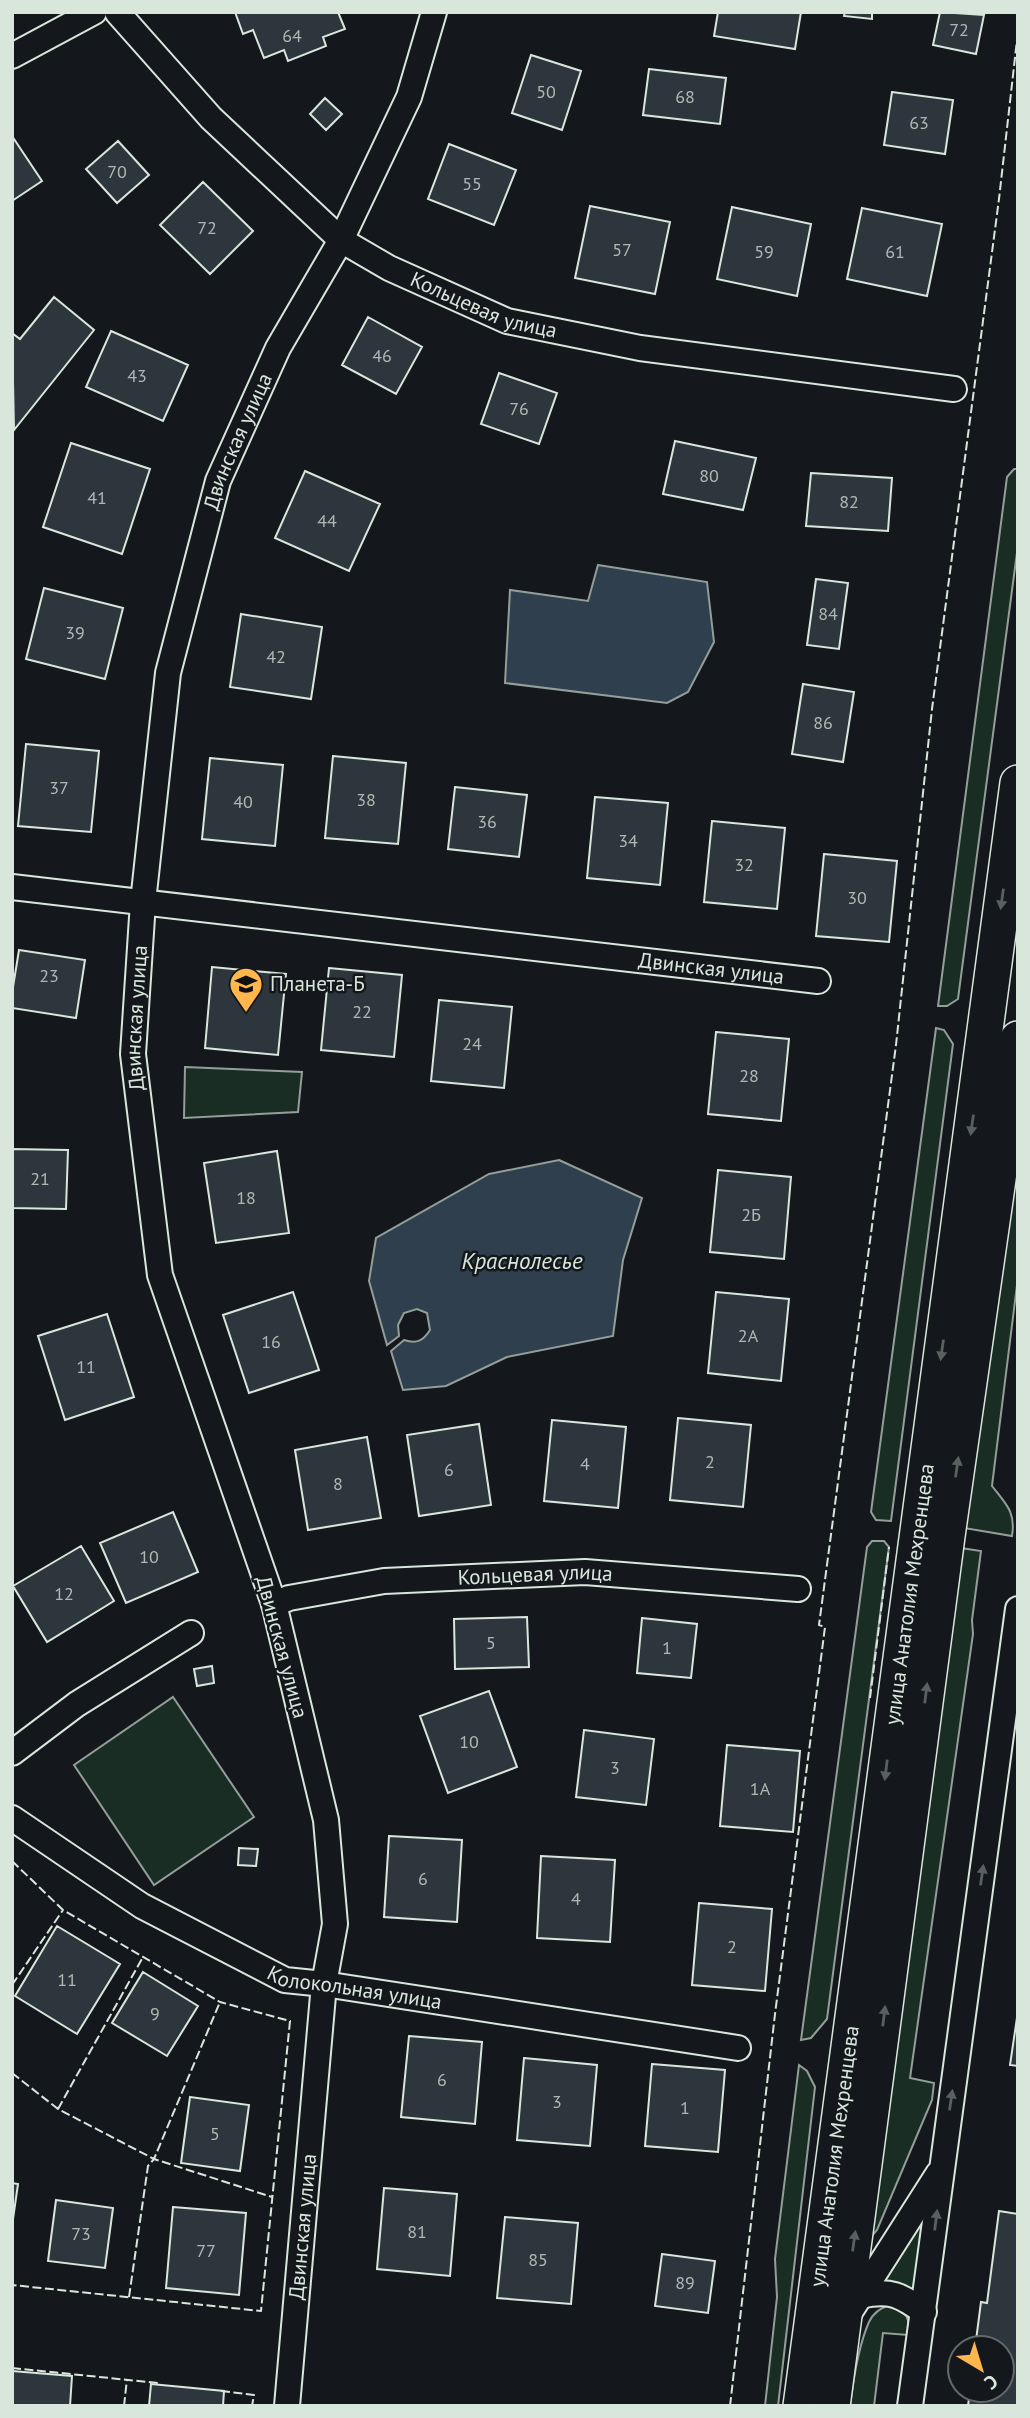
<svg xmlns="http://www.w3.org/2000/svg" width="1030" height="2418" font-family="'PT Sans',sans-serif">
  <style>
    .green { fill: #1a2d24; stroke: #939e99; stroke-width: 2 }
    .water { fill: #2f3f4d; stroke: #939e99; stroke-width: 2 }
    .building { fill: #2c363c; stroke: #d8e6dc; stroke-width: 2 }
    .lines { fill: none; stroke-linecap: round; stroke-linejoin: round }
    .street-casing { stroke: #d8e6dc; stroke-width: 28 }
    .secondary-casing { stroke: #d8e6dc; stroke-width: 38 }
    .street { stroke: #14181c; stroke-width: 24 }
    .secondary { stroke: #14181c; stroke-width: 35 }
    .fence { stroke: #d8e6dc; stroke-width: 2; stroke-dasharray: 9 3.5; stroke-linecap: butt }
    .oneway { fill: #59605f }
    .labels { text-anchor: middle; stroke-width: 5; stroke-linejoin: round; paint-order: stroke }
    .number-label { font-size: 18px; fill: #adbab4 }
    .street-label { font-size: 21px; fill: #d8e6dc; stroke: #14181c }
    .poi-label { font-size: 21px; fill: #d8e6dc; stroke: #14181c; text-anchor: start }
    .water-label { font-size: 23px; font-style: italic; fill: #d8e6dc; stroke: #14181c }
  </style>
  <rect width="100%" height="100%" fill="#14181c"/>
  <!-- green -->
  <path class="green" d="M1014 469H1018V545L958 999 947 1006H938L1007 477Z
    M936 1028 944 1030 953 1044 891 1521 876 1520 871 1512Z
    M185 1067 302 1072 298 1112 184 1118Z
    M1018 1098V1277L992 1486C1006 1504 1016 1512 1012 1536L964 1528Z
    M872 1541H884L889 1547 827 2019 811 2038 801 2040 867 1547Z
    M961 1548 981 1551 972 1620 973 1634 910 2078 934 2083 932 2100 877 2230 871 2237Z
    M173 1697 254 1817 154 1885 74 1765Z
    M799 2065 807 2071 815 2087 778 2406H765L777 2297 775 2259Z
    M930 2199 920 2298 879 2284Z
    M890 2305C906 2309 911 2319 908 2335L883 2333 874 2406H850C853 2382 859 2344 869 2322 873 2313 880 2308 890 2305Z"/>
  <!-- water -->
  <path class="water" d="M598 565 707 582 714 642 688 692 667 703 505 683 510 590 588 601Z
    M559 1160 642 1198 623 1260 613 1336 507 1357 446 1386 403 1390 391 1351 404 1340C417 1344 423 1341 430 1330L427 1313 417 1309 404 1313 398 1325 399 1336 387 1345 369 1281 376 1238 489 1174Z"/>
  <!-- building -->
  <path class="building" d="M235 12H338L345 29 323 37 326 46 288 61 284 50 264 58 253 30 243 34Z
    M718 12H801L795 49 714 36Z
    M845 12H872V19L844 16Z
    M940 12 984 15 976 54 933 45Z
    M531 55 581 71 562 130 512 113Z
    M649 69 726 78 720 124 643 115Z
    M892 92 953 100 945 154 884 145Z
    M325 98 342 114 326 130 310 114Z
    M12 136 42 181 12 201Z
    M118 141 149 175 117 203 86 169Z
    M449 144 516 170 494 225 428 199Z
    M203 182 253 231 210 274 160 225Z
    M590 206 670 222 655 294 575 278Z
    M732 207 811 224 797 296 717 279Z
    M862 208 942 224 927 296 847 279Z
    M54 297 94 330 14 430 12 333 20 339Z
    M368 317 422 347 396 394 342 365Z
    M111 331 188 365 163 421 86 387Z
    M499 373 557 393 539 444 481 424Z
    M675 441 756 458 743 510 663 494Z
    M71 443 150 469 122 554 43 527Z
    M305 471 380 504 349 571 275 538Z
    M811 473 892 478 888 531 806 526Z
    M816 579 848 583 839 649 807 645Z
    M44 588 123 608 105 679 26 659Z
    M241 614 322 627 311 699 230 687Z
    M803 684 854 692 843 762 792 754Z
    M26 744 99 751 91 832 18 826Z
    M333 756 406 763 398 844 325 838Z
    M210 758 283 765 275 846 202 839Z
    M455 787 527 795 519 857 448 849Z
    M595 797 668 803 660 885 587 878Z
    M712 821 785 828 777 909 704 902Z
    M824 854 897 861 889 942 816 936Z
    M19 950 85 960 76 1018 12 1008V993Z
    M212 967 286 974 278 1055 205 1048Z
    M329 968 402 975 394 1057 321 1050Z
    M439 1000 512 1007 504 1088 431 1081Z
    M716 1032 789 1039 781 1121 708 1114Z
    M12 1149 68 1150 66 1209 12 1208Z
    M277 1151 289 1233 216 1243 204 1163Z
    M718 1170 791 1177 784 1259 710 1252Z
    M293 1292 319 1370 249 1393 223 1315Z
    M716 1292 789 1299 781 1381 708 1373Z
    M107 1314 134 1397 65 1420 38 1336Z
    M678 1418 751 1425 743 1507 670 1500Z
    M552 1420 626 1427 618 1508 544 1501Z
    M479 1424 491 1505 419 1516 407 1435Z
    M367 1437 381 1518 308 1530 295 1450Z
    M173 1512 198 1572 126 1603 100 1543Z
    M81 1546 114 1601 47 1642 13 1586Z
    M527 1617 529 1667 455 1669 454 1619Z
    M642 1618 697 1624 691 1678 637 1673Z
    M212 1666 214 1683 197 1686 194 1669Z
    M489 1691 517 1767 448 1793 420 1716Z
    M584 1730 654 1739 646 1805 576 1797Z
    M727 1745 800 1751 793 1832 720 1826Z
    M389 1836 462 1840 457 1922 384 1917Z
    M239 1848 258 1849 256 1866 238 1865Z
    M541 1856 615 1860 610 1942 537 1938Z
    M699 1903 772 1909 765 1991 692 1985Z
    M57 1926 120 1964 77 2034 15 1996Z
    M143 1972 198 2006 167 2056 112 2023Z
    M1018 2011V2066L1010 2065Z
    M409 2036 482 2042 475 2124 401 2117Z
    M524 2058 597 2065 590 2146 517 2140Z
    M652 2064 725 2070 718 2152 645 2146Z
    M190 2097 249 2105 240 2171 181 2163Z
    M12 2183 18 2184 12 2226Z
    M384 2188 457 2194 450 2276 377 2269Z
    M56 2200 113 2208 105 2268 48 2261Z
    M173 2207 246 2213 239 2295 166 2288Z
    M999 2211 1018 2214V2406H968L970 2390H1002V2348H975L981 2302 987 2303Z
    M505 2217 578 2223 571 2304 497 2298Z
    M662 2254 715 2261 708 2313 655 2306Z
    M12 2371 72 2376 70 2406H12Z
    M151 2384 224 2391 223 2406H149Z"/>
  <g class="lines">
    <defs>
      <g id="street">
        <path id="s1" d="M117 12 211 118 341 240 389 268 507 321 640 348 954 389"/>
        <path d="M12 56 94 12"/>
        <path id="s2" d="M12 887 818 981"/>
        <path id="s3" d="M274 1604 289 1598 384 1581 585 1572 798 1589"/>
        <path d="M12 1753 77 1704 191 1633"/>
        <path id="s4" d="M12 1818 142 1906 285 1980 324 1984 738 2048"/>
        <path d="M860 2296C890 2289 901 2295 924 2312"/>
        <path d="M848 2315 938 2174"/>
        <path id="s5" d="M287 2406 324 1984 335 1924 326 1820 274 1604 160 1275 133 1054 143 902 168 673 218 481 278 348 341 240 409 97 434 12"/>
        <path d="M910 2406 1018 1609"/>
      </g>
      <g id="secondary">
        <path id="s6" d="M801 2406 1018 783"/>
        <path d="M832 2406 947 1536 1018 1039"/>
      </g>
    </defs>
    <!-- street casing -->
    <use href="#street" class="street-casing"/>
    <!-- secondary casing -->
    <use href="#secondary" class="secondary-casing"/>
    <!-- street -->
    <use href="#street" class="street"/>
    <!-- secondary -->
    <use href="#secondary" class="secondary"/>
    <!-- fence -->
    <path class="fence" d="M870 1698 889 1547
      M12 1861 63 1910 220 2002 290 2021 261 2311 12 2285
      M12 1985 63 1910
      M12 2073 58 2109 154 2159 272 2197
      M58 2109 143 1957
      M129 2297 148 2166 154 2159 220 2002
      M12 2368 158 2383
      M221 2391 254 2395 252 2406
      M124 2406 127 2379
      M730 2406 775 2014 825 1627 819 1625 896 1045 932 709 999 199 1018 31"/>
  </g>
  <!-- one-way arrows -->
  <defs><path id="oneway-solid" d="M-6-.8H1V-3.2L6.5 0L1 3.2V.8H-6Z" transform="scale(1.75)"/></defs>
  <g class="oneway">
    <use href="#oneway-solid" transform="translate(1002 899) rotate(98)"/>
    <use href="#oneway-solid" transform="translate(972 1125) rotate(98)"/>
    <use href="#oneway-solid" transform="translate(942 1350) rotate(98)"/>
    <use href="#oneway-solid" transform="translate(957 1467) rotate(-82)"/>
    <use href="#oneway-solid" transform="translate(926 1693) rotate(-83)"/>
    <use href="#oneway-solid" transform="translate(886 1770) rotate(97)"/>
    <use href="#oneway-solid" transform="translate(982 1875) rotate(-82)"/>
    <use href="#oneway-solid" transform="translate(884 2016) rotate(-83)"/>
    <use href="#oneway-solid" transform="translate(951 2100) rotate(-82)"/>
    <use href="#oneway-solid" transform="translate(936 2220) rotate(-83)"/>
    <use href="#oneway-solid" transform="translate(854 2241) rotate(-82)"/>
  </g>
  <!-- icons -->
  <defs>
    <symbol id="school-pin" viewBox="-11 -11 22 30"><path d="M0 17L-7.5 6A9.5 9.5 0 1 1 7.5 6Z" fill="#ffb74d" stroke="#14181c"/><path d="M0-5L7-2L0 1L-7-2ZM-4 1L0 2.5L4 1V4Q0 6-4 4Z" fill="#111"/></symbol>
  </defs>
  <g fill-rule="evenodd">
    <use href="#school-pin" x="227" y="965" width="38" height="52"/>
  </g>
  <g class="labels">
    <!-- number labels -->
    <g class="number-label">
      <text x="959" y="36">72</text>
      <text x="292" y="42">64</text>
      <text x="546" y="98">50</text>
      <text x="685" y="103">68</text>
      <text x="919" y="129">63</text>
      <text x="117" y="178">70</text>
      <text x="472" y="190">55</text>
      <text x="207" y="234">72</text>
      <text x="622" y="256">57</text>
      <text x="764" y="258">59</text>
      <text x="895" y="258">61</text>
      <text x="382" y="362">46</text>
      <text x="137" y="382">43</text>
      <text x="519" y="415">76</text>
      <text x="709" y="482">80</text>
      <text x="97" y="504">41</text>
      <text x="849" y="508">82</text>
      <text x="327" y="527">44</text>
      <text x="828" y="620">84</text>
      <text x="75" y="639">39</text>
      <text x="276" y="663">42</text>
      <text x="823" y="729">86</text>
      <text x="59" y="794">37</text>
      <text x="366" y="806">38</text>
      <text x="243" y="808">40</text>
      <text x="487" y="828">36</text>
      <text x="628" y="847">34</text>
      <text x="744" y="871">32</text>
      <text x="857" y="904">30</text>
      <text x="49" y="982">23</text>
      <text x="362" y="1018">22</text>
      <text x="472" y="1050">24</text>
      <text x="749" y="1082">28</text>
      <text x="40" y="1185">21</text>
      <text x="246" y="1204">18</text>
      <text x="751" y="1221">2Б</text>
      <text x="748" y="1342">2А</text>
      <text x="271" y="1348">16</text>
      <text x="86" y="1373">11</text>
      <text x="710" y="1468">2</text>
      <text x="585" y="1470">4</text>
      <text x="449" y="1476">6</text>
      <text x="338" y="1490">8</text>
      <text x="149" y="1563">10</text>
      <text x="64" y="1600">12</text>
      <text x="491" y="1649">5</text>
      <text x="667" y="1654">1</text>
      <text x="469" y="1748">10</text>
      <text x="615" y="1774">3</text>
      <text x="760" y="1795">1А</text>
      <text x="423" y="1885">6</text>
      <text x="576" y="1905">4</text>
      <text x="732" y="1953">2</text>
      <text x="67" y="1986">11</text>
      <text x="155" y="2020">9</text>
      <text x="442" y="2086">6</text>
      <text x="557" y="2108">3</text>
      <text x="685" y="2114">1</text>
      <text x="215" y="2140">5</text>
      <text x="417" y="2238">81</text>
      <text x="81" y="2240">73</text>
      <text x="206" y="2257">77</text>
      <text x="538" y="2266">85</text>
      <text x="685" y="2289">89</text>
    </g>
    <!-- street labels -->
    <g class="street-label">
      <text dy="7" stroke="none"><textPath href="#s1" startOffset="478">Кольцевая улица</textPath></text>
      <text dy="7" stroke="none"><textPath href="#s5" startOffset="2007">Двинская улица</textPath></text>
      <text dy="7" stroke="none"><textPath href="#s2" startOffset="704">Двинская улица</textPath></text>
      <text dy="7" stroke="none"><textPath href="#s5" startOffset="1418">Двинская улица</textPath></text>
      <text dy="7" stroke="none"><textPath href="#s3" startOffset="264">Кольцевая улица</textPath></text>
      <text dy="7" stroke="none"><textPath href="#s6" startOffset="819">улица Анатолия Мехренцева</textPath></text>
      <text transform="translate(282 1647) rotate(75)" y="7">Двинская улица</text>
      <text dy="7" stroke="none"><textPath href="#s4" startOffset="388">Колокольная улица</textPath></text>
      <text dy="7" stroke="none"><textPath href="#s6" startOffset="252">улица Анатолия Мехренцева</textPath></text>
      <text dy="7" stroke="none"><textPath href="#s5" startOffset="180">Двинская улица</textPath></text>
    </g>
    <!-- poi labels -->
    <g class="poi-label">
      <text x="270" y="991">Планета-Б</text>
    </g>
    <!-- water labels -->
    <g class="water-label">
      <text x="522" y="1269">Краснолесье</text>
    </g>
  </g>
  <!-- border -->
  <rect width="1030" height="2418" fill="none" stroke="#d8e6dc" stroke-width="28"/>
  <!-- north arrow -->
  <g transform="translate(981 2369) rotate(142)"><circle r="33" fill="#14181c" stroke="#626a69" stroke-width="2"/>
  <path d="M0-5L12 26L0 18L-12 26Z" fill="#ffb74d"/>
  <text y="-10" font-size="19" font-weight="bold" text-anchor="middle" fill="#d8e6dc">С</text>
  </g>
</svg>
